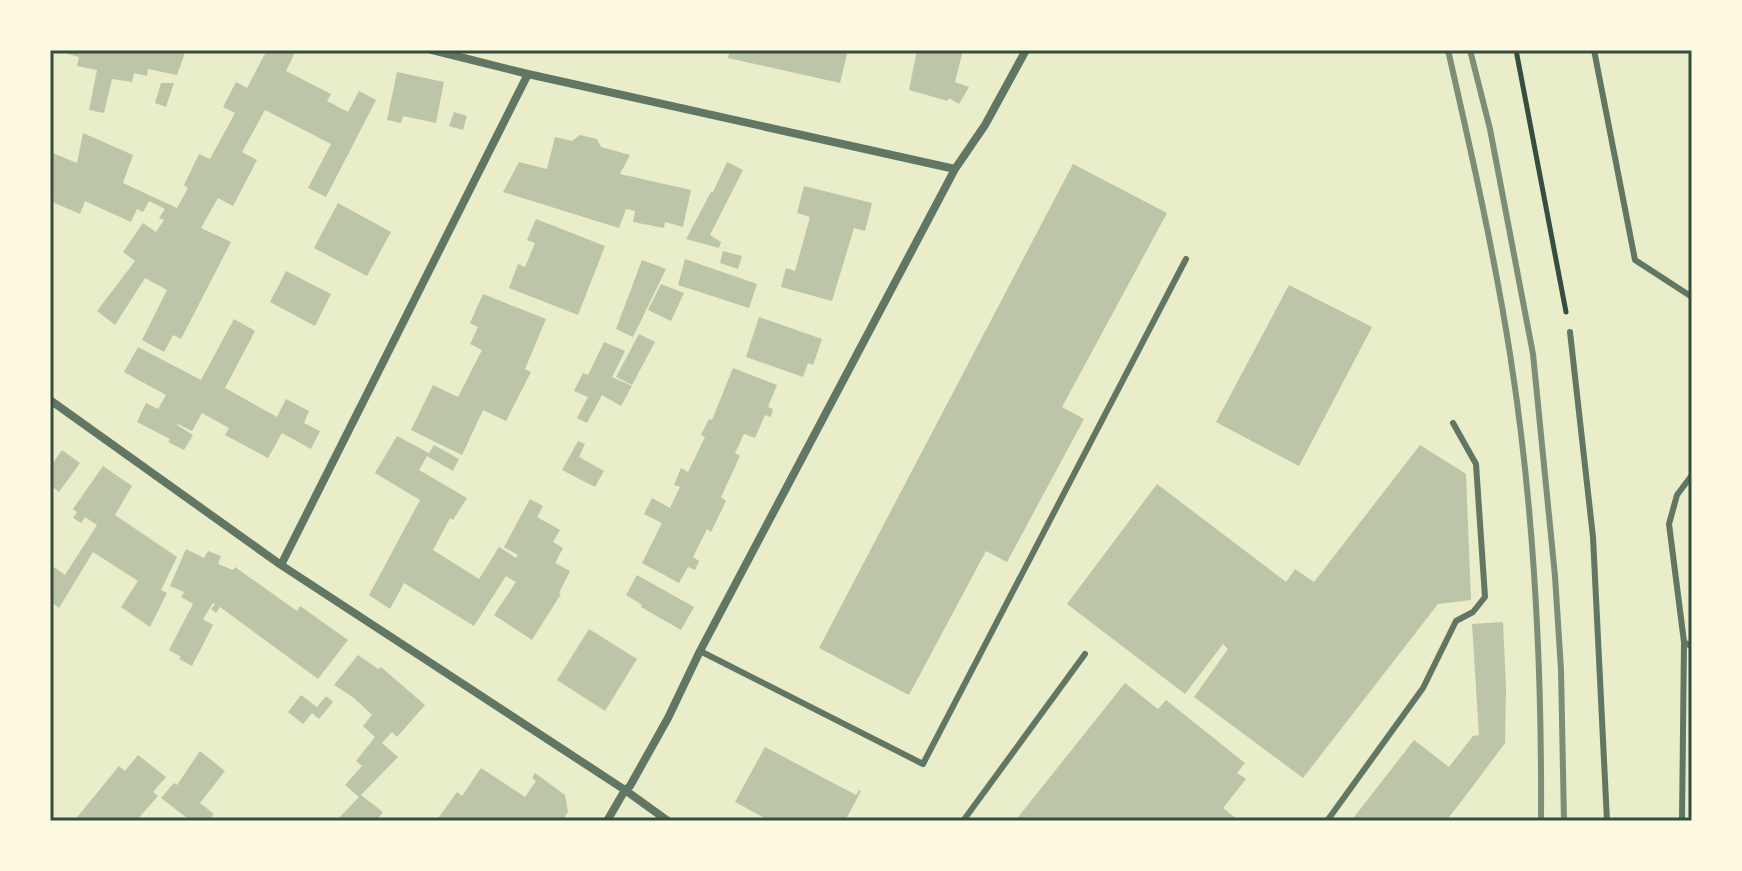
<svg xmlns="http://www.w3.org/2000/svg" width="1742" height="871" font-family="Commissioner,sans-serif">
  <style>
    .building { fill: #bcc5a7 }
    .lines { fill: none; stroke-linecap: round; stroke-linejoin: round }
    .path { stroke: #344e41; stroke-width: 5 }
    .service { stroke: #617663; stroke-width: 6 }
    .minor { stroke: #617663; stroke-width: 8 }
    .rail { stroke: #7c8e77; stroke-width: 6 }
    .neatline { fill: none; stroke: #344e41; stroke-width: 3 }
  </style>
  <rect width="100%" height="100%" fill="#e9edc9"/>
  <!-- building -->
  <path class="building" d="M54 50H186L177 75 148 69 147 76 134 73 132 82 112 79 104 113 89 110 97 70 77 66 79 57Z
    M267 50H296L286 71 331 94 327 101 348 112 359 91 376 100 326 197 308 188 331 144 265 110 242 152 257 160 233 206 218 198 201 228 231 242 181 339 173 335 164 352 142 340 167 290 145 278 115 325 97 311 135 261 123 252 143 223 156 232 164 220 159 218 165 209 149 201 143 212 137 209 131 222 85 201 80 214 50 201 54 195 50 192V152L77 163 83 133 133 155 123 183 177 208 188 188 184 185 199 154 210 159 235 113 223 107 236 82 247 88Z
    M730 50H848L840 83 728 58Z
    M917 50H963L955 82 969 87 959 104 949 98 948 101 909 90Z
    M397 72 444 82 436 123 403 116 401 123 387 120Z
    M161 83H174L166 107 155 103Z
    M454 112 467 116 463 130 449 126Z
    M580 135 597 139 601 147 630 155 620 174 691 190 683 227 665 222 664 228 633 222 635 211 626 209 619 228 503 192 519 162 547 169 555 137 572 141Z
    M727 162 743 170 710 235 721 242 719 248 686 239 711 192H713Z
    M1073 164 1167 213 1062 407 1084 419 1007 562 986 551 909 695 819 648Z
    M804 186 872 203 865 231 854 228 832 301 781 287 786 268 795 271 810 217 797 213Z
    M338 203 391 232 367 276 314 248Z
    M536 219 605 246 578 315 509 288 518 264 525 267 535 243 527 240Z
    M723 251 742 256 738 269 720 263Z
    M685 259 757 284 749 308 678 285Z
    M642 260 666 269 633 337 616 329Z
    M286 271 331 294 315 326 270 302Z
    M661 284 684 293 671 321 648 310Z
    M1289 285 1372 327 1299 466 1216 422Z
    M483 294 546 319 525 369 531 372 506 421 483 410 462 455 411 430 433 385 458 397 482 350 470 344 478 327 470 323Z
    M759 317 822 339 813 365 808 363 803 377 746 357Z
    M234 319 255 331 225 388 277 417 286 399 309 411 304 423 320 431 311 449 282 433 268 458 225 435 229 428 202 413 192 431 178 424 177 425 193 435 184 450 168 442 170 439 137 422 146 403 158 409 166 395 124 372 138 347 201 380Z
    M639 334 655 342 632 385 616 377Z
    M604 342 625 351 612 377 632 386 621 406 602 395 587 423 577 418 588 397 574 391 583 373 588 375Z
    M733 368 777 385 768 407 773 409 771 417 765 415 755 438 744 434 735 453 740 456 721 497 726 501 711 532 707 529 693 557 699 561 695 570 688 567 679 583 642 563 662 523 644 514 652 498 670 508 680 487 674 485 681 468 688 472 705 437 701 435 709 419 712 420Z
    M397 436 429 453 434 445 459 459 453 471 427 456 419 470 467 498 453 520 450 518 433 550 479 579 499 547 516 558 518 555 504 547 530 499 543 506 537 517 560 530 553 542 563 548 555 563 570 571 559 593 561 594 532 640 494 615 516 582 506 576 474 626 404 583 390 609 369 595 420 500 375 473Z
    M578 441 585 444 579 457 604 471 595 487 562 470Z
    M1420 445 1466 474 1471 600 1438 604 1303 778 1194 697 1228 649 1223 644 1185 694 1067 604 1157 484 1286 582 1295 569 1314 582Z
    M62 450 80 463 59 492 50 485V467Z
    M103 466 132 486 115 515 177 557 161 590 167 593 150 627 121 607 138 581 93 552 59 608 50 601V574L54 567 65 575 97 525 85 517 81 523 73 518 77 512 73 509Z
    M186 549 204 558 208 551 221 556 218 564 233 570 235 567 297 611 300 606 348 640 318 679 220 607 216 613 211 609 215 604 213 603 203 619 213 625 192 666 179 659 181 657 169 650 193 604 181 597 184 592 170 586Z
    M637 575 694 607 681 630 641 607 642 605 626 595Z
    M1503 622 1506 688 1505 743 1473 786 1446 821H1351L1414 740 1449 767 1473 736 1479 735 1472 624Z
    M589 629 637 659 605 711 557 680Z
    M358 655 378 669 381 667 425 705 397 737 392 732 382 743 398 757 361 795 383 812 376 821H336L359 797 345 785 362 766 356 761 375 737 363 726 372 715 354 698 334 685Z
    M1125 683 1158 709 1166 700 1245 763 1237 773 1246 779 1223 808 1239 821H1015Z
    M301 695 317 707 326 696 333 702 319 719 312 713 303 724 288 712Z
    M765 747 856 795 859 790 861 791 845 821H770L735 802Z
    M200 751 225 771 200 803 214 814 208 821H191L161 798 174 783 177 785Z
    M138 755 166 777 153 792 158 796 136 821H74L119 766 125 771Z
    M481 768 525 797 536 781 532 778 535 773 565 795 568 812 562 821H436L457 792 462 796Z"/>
  <g class="lines">
    <!-- path -->
    <path class="path" d="M1516 50 1566 312"/>
    <!-- service -->
    <path class="service" d="M1594 50 1635 260 1692 297
      M1570 332 1593 537 1607 821
      M1692 475 1677 495 1669 524 1684 642 1692 647
      M700 651 923 764 1186 259
      M963 821 1085 654
      M1327 821 1423 688 1456 621 1473 612 1485 597 1476 464 1453 423
      M1682 821 1684 642"/>
    <!-- minor -->
    <path class="minor" d="M432 50 528 74 955 169
      M50 400 281 565 625 790 668 821
      M281 565 528 74
      M607 821 625 790 630 786 668 718 700 651 955 169 985 125 1026 50"/>
    <!-- rail -->
    <path class="rail" d="M1448 50C1471 151 1494 252 1510 354 1534 506 1542 667 1541 821
      M1470 50 1490 129 1533 354 1555 576 1561 670 1564 821"/>
  </g>
  <!-- border -->
  <rect width="1742" height="871" fill="none" stroke="#fefae0" stroke-width="104"/>
  <rect x="52" y="52" width="1638" height="767" class="neatline"/>
</svg>
